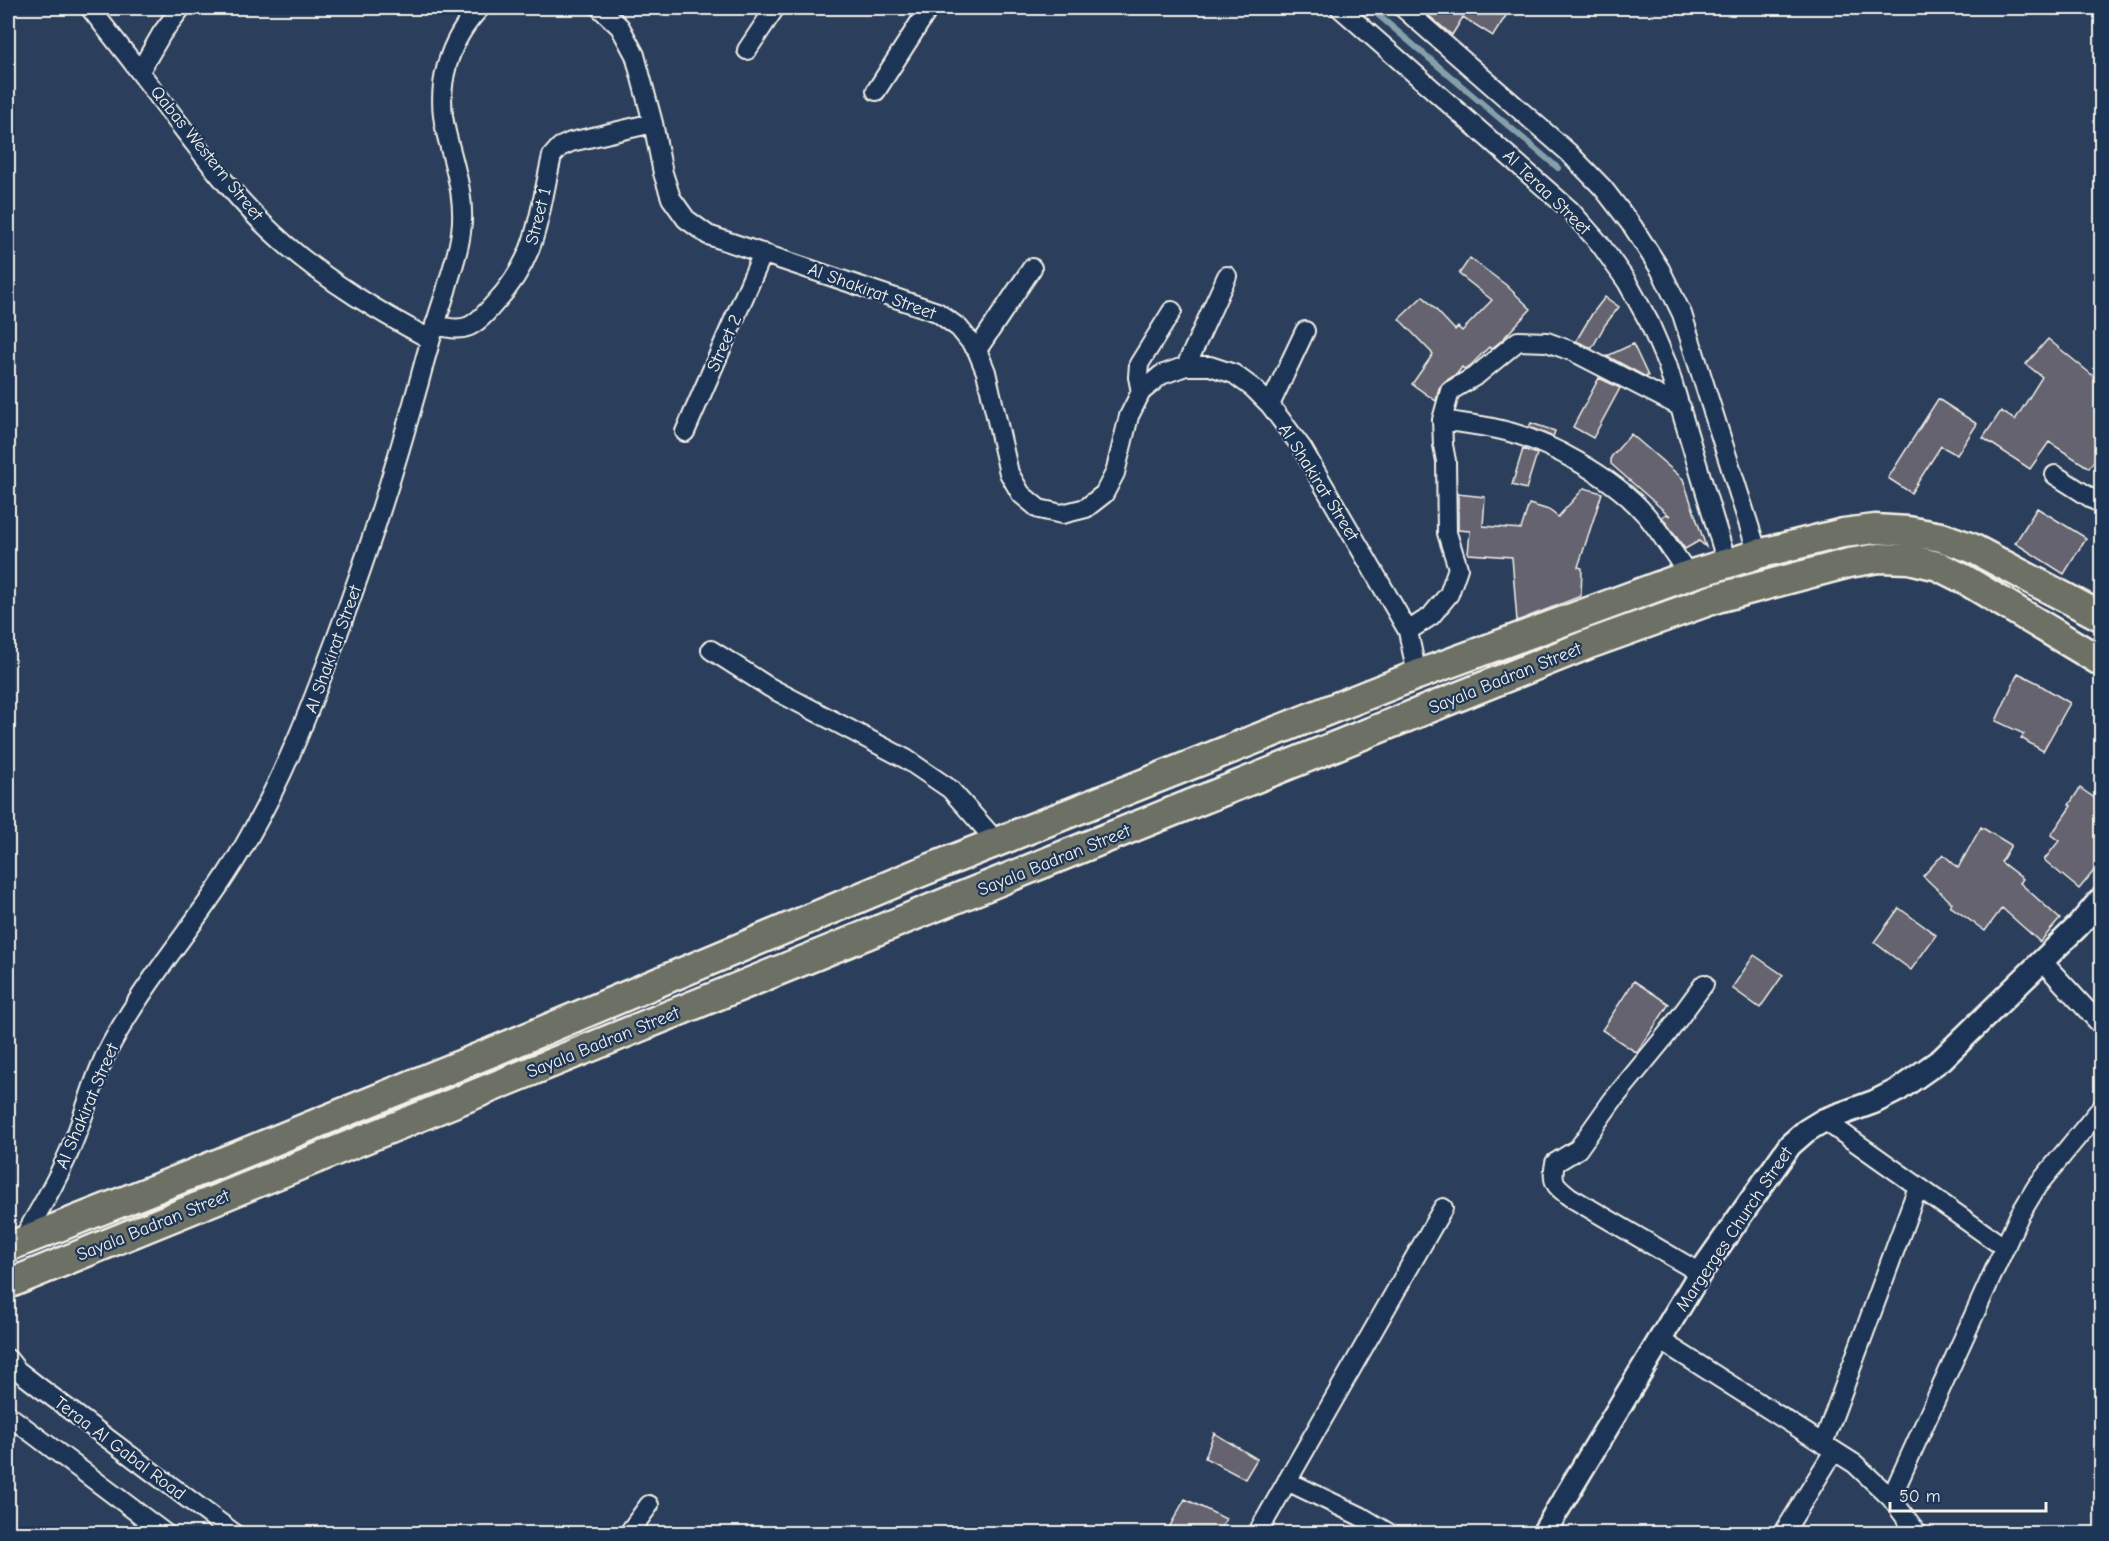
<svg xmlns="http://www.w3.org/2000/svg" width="2109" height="1541" font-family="'Comic Neue',sans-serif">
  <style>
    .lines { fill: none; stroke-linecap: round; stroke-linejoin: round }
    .stream { stroke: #869fab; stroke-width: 6 }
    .building { fill: #656370; stroke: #f4f1e8; stroke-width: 1.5 }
    .minor-casing { stroke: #f4f1e8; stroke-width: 22 }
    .tertiary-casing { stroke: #f4f1e8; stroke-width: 27 }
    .primary-casing { stroke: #f4f1e8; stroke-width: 33 }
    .minor { stroke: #1d3557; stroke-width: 18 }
    .tertiary { stroke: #1d3557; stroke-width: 22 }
    .primary { stroke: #6c7065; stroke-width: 28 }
    .labels { text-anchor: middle; stroke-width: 4.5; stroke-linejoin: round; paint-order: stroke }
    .street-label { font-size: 18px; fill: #f4f1e8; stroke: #1d3557 }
  </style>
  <rect width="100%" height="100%" fill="#2b3e5c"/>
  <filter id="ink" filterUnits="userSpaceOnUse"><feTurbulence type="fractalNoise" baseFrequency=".0167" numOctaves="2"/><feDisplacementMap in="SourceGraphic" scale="12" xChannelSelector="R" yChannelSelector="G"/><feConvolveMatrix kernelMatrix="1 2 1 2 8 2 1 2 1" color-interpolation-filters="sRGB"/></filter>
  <g filter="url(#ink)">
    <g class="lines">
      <!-- stream -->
      <path class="stream" d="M1370 8 1558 168"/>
    </g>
    <!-- building -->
    <path class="building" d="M1433 8H1511L1493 36 1463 17 1452 35 1428 15Z
      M1470 258 1506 285 1531 309 1501 341 1491 349 1489 347 1470 366 1464 369 1462 367 1457 374 1444 382 1439 388 1436 401 1412 384 1433 354 1399 319 1423 296 1455 330 1458 327 1462 331 1492 300 1459 274Z
      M1605 297 1619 307 1605 325 1592 348 1576 341 1592 314Z
      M2048 339 2102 383V449L2089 468 2049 442 2030 469 1983 438 2001 411 2015 420 2042 377 2026 364Z
      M1633 344 1648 376 1646 377 1607 356Z
      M1599 378 1620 388 1593 438 1573 427Z
      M1938 399 1977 424 1957 455 1941 446 1911 493 1888 478Z
      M1531 423 1555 431 1553 437 1529 427Z
      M1631 434 1683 479 1706 547 1699 541 1685 549 1662 517 1666 514 1670 516 1611 464V457Z
      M1523 449 1537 454 1526 489 1512 485Z
      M1584 488 1602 493 1578 567 1582 568 1581 596 1517 621 1512 557 1468 554 1470 531 1458 530V494L1485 497 1483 526 1521 529 1529 504 1549 510 1558 517Z
      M2037 508 2086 538 2064 574 2015 543Z
      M2018 673 2040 684V685L2070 703 2043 751 2021 738 2024 734 1996 721Z
      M2080 788 2102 803V861L2079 889 2044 860 2059 841 2051 835 2071 806 2069 805Z
      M1981 827 2011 845 2001 862 2023 879 2020 883 2060 919 2040 942 2002 908 1985 931 1950 906 1952 903 1923 876 1943 854 1958 868Z
      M1899 908 1936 935 1911 970 1874 942Z
      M1754 955 1783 975 1760 1008 1732 988Z
      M1634 981 1669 1004 1637 1053 1602 1030Z
      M1214 1433 1257 1459 1245 1479 1205 1458Z
      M1185 1499 1226 1519 1218 1533H1166Z"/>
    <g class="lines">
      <defs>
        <path id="minor" d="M90 8C117 42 144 77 171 113 206 159 241 206 285 244 330 283 379 312 430 339
          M600 8 620 27 635 55 653 123 663 173 671 198 686 219 708 235 937 312 959 328 977 350 986 372 1009 473 1021 494 1039 509 1062 514 1086 508 1104 494 1115 473 1129 416 1141 392 1161 375 1186 366H1210L1234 374 1253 388 1270 405 1302 448 1408 631 1417 675
          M1340 8 1570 210 1600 244 1627 282 1649 322 1667 364 1727 563
          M1403 8 1568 152 1603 188 1633 227 1660 269 1682 314 1758 554
          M747 50 775 8
          M140 71 162 33 181 8
          M876 91 929 8
          M435 324C465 335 475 326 494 304 539 256 538 216 552 156L560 147 571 142 653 123
          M977 350 1032 268
          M1186 366 1227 276
          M1141 392 1138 377 1139 364 1172 311
          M1270 405 1305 331
          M1442 420C1460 423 1479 425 1497 429 1545 439 1614 477 1646 515 1662 534 1675 556 1689 575
          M685 432 763 253
          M2055 475 2102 505
          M1408 631 1431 616 1449 594 1458 568 1447 533 1446 461 1443 445 1442 420 1450 391 1477 375 1518 341 1547 342 1574 352 1681 407
          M711 650 769 687 906 759 950 789 997 842
          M2042 961 2102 1026
          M1824 1120 2005 1248
          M21 1242C40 1209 60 1176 74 1140 86 1111 93 1080 107 1052 147 975 208 912 249 837 286 772 310 709 336 639 368 554 395 469 419 382 427 351 436 321 446 291 451 271 459 252 461 232 466 197 454 166 446 132 435 87 448 41 480 8
          M1700 1273 1570 1197C1555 1185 1551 1183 1555 1163L1578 1149 1612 1101 1668 1033 1704 984
          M1660 1340 1855 1464 1891 1498 1918 1534
          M8 1359 17 1370 39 1387 235 1534
          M8 1415 166 1534
          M1823 1444 1918 1187
          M1287 1481 1360 1516 1390 1534
          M1891 1498 2019 1216 2037 1186 2102 1107
          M628 1534 649 1505
          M1257 1534 1443 1208
          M1783 1534 1834 1451"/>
        <path id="tertiary" d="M1543 1534 1700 1273 1790 1145 1806 1131 1824 1120 1874 1102 1898 1090 1942 1059 2078 926 2102 898"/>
        <path id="primary" d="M8 1247 190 1175 497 1050 916 874 1417 675 1689 575 1758 554 1843 533 1875 529 1908 531 1941 537 1972 548 2102 617
          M8 1284 940 905 1589 644 1717 598 1849 563 1879 558 1909 559 1938 566 1964 579 2102 662"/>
      </defs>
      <!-- minor casing -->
      <use href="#minor" class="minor-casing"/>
      <!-- tertiary casing -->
      <use href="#tertiary" class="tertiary-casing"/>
      <!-- primary casing -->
      <use href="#primary" class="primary-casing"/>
      <!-- minor -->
      <use href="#minor" class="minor"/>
      <!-- tertiary -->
      <use href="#tertiary" class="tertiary"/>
      <!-- primary -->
      <use href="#primary" class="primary"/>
    </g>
  </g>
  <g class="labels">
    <!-- street labels -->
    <g class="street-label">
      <text transform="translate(207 153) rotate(51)" y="6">Qabas Western Street</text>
      <text transform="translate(1547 192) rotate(44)" y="6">Al Teraa Street</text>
      <text transform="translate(538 216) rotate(-76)" y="6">Street 1</text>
      <text transform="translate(872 291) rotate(20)" y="6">Al Shakirat Street</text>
      <text transform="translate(724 343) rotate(-66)" y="6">Street 2</text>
      <text transform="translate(1319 482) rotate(58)" y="6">Al Shakirat Street</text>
      <text transform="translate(333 649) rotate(-70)" y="6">Al Shakirat Street</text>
      <text transform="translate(1505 678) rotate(-22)" y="6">Sayala Badran Street</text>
      <text transform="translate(1054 860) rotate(-22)" y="6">Sayala Badran Street</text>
      <text transform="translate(603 1042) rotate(-22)" y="6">Sayala Badran Street</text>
      <text transform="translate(87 1106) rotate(-67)" y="6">Al Shakirat Street</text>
      <text transform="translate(153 1225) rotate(-22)" y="6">Sayala Badran Street</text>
      <text transform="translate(1734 1229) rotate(-56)" y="6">Margerges Church Street</text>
      <text transform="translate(120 1448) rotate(37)" y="6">Teraa Al Gabal Road</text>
    </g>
  </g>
  <!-- margin -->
  <rect width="2109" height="1541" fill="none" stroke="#1d3557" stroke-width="30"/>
  <rect x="15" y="15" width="2079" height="1511" fill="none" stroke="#f4f1e8" stroke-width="2" filter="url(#ink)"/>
  <!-- scale -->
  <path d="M1890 1502v9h156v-9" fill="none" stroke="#f4f1e8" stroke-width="3"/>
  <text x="1899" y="1502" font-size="18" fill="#f4f1e8" stroke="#1d3557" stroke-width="4.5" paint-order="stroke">50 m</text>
</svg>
